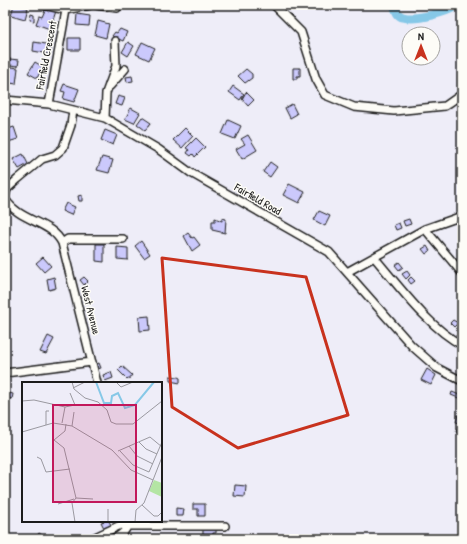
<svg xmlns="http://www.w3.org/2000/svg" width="467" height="544" font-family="'Patrick Hand',sans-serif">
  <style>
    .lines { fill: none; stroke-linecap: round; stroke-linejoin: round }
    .river { stroke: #86c8e7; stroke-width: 9 }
    .building { fill: #cbc9fc; stroke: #1c1c1c }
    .minor-casing { stroke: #1c1c1c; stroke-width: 10 }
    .minor { stroke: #fdfcf7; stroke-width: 7 }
    .marked { fill: none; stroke: #c8321e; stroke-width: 3; stroke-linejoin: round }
    .labels { text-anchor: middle; stroke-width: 3; stroke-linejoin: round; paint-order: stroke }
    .street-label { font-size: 11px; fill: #1c1c1c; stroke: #fdfcf7 }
    .inset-river { fill: none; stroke: #86c8e7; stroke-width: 2 }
    .inset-road { fill: none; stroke: #9a99a0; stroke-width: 1 }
    .view { fill: #c2185b; fill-opacity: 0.15; stroke: #c2185b; stroke-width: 2 }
    .inset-edge { fill: none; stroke: #1c1c1c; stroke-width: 2 }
  </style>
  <rect width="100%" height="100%" fill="#eeedf8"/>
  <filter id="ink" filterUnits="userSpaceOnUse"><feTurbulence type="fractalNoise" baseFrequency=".025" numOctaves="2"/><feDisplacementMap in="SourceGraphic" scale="8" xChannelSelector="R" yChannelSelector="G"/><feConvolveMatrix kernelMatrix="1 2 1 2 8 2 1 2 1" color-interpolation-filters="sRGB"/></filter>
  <g filter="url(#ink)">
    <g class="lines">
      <!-- river -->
      <path class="river" d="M394 5C396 10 397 16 403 17 416 21 447 12 458 5"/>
    </g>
    <!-- building -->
    <path class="building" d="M14 5 28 8 25 19 11 15Z
      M49 9 56 11 50 29 36 24 39 16 42 17 45 10 48 11Z
      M31 14 34 15V21L30 20Z
      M77 14 90 16 89 26 76 25Z
      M98 21 109 24 106 38 95 35Z
      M120 29 127 32 123 41 112 36 115 32 117 33Z
      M68 38H80V50H68Z
      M34 42 52 45 50 54 33 51Z
      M128 42 134 46 128 56 122 52Z
      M142 42 155 48 149 60 136 54Z
      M10 59 19 60 18 66 10 65Z
      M35 62 43 67 37 78 28 73Z
      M6 66 18 68 16 84 5 82Z
      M293 68H300V76H297V79H293Z
      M246 69 252 74V78L245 83 238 76Z
      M132 76 133 81 127 82 126 77Z
      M64 84 79 89 74 102 63 99 65 92 61 91Z
      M233 86 244 94 240 100 229 92Z
      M246 92 254 100 248 106 242 99Z
      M118 96 125 98 122 106 115 104Z
      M292 104 297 114 290 118 285 108Z
      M131 108 140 113 134 123 125 119Z
      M142 117 151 123 145 130 137 124Z
      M228 120 241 126 235 139 222 134Z
      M14 127 18 139 8 142 5 130Z
      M185 128 193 136 182 148 173 140Z
      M105 130 117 135 113 145 101 140Z
      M248 135 257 150 242 159 236 149 245 144 241 139Z
      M196 138 205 147 195 157 193 154 191 156 187 153 189 150 186 148Z
      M23 154 28 164 19 169 13 159Z
      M102 157 113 160 109 173 97 170Z
      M270 162 277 167 270 177 263 172Z
      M289 184 305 192 299 203 283 195Z
      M82 195V201H79L78 196Z
      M66 203 75 207 71 215 62 211Z
      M319 211 330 216 325 226 314 220Z
      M215 218 222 221V218L226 219 225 233 212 230V221H215Z
      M409 219 411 224 405 226 403 221Z
      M399 223 401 228 396 230 394 225Z
      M188 233 192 238 194 237 200 245 192 251 184 236Z
      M141 241 150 254 144 258 135 246Z
      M96 244H104V262L96 261Z
      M427 246 430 251 426 254 422 249Z
      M117 247 128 248V260L117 259Z
      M43 257 51 266 44 272 36 263Z
      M399 262 403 267 399 270 395 265Z
      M407 271 410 275 406 279 402 274Z
      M54 277 56 288 49 290 47 279Z
      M84 277 88 281 84 285 80 280Z
      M411 277 415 281 411 284 408 280Z
      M149 316 150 330 140 331 139 317Z
      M453 320 458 323 454 327 450 323Z
      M48 336 54 339 46 354 40 352Z
      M99 363 101 368 97 369 96 364Z
      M122 366 132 375 128 380 118 370Z
      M427 369 436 375 431 385 421 380Z
      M111 372 113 378 105 381 103 375Z
      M170 376 178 377 180 378V383L170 381Z
      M452 392 462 396 461 399 451 395Z
      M9 393 13 394 12 399 8 398Z
      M458 415 462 417V434L456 432 460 423 456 422Z
      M235 485 246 486 245 497 234 496Z
      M193 504H205V516H198V509H193Z
      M176 508 184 509 183 516H176Z
      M105 521H109L111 525 104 528 101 522Z
      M203 529 216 530V533H213V539H203Z
      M39 533 42 535 37 539 35 538Z"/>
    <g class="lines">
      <defs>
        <path id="minor" d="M44 5 66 10 49 104
          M96 5 117 8 119 5
          M274 5 301 32 316 79 325 95 354 107 394 111 445 106 462 94
          M66 10 90 5
          M110 86 125 69
          M5 100 49 104 105 118 158 149 191 173 329 252 412 346 437 368 462 381
          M105 118 106 93 116 66 115 41
          M5 197 7 189 18 179 42 159 55 155 63 148 71 125 73 110
          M5 199C20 222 51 221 62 243L97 383
          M425 229 462 273
          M62 243 68 239H123
          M374 257C398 285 430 329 462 345
          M347 272 425 229 462 216
          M5 373 92 362
          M128 526H225
          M91 539 127 522
          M114 539C120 535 129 531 126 522"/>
      </defs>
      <!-- minor casing -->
      <use href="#minor" class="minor-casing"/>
      <!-- minor -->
      <use href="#minor" class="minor"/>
    </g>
  </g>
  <!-- marked area -->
  <path class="marked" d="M162 258 306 277 348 415 238 448 172 407Z"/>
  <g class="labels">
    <!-- street labels -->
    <g class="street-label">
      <text transform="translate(46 55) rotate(-79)" y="4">Fairfield Crescent</text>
      <text transform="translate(258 199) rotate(30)" y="4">Fairfield Road</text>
      <text transform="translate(91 310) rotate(76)" y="4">West Avenue</text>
    </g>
  </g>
  <!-- overview -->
  <g transform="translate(22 382)">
    <rect width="140" height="140" fill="#eeedf8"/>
    <path d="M132 98 140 101V115L127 109Z" fill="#b4e5a4"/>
    <path class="inset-river" d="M74 0 82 21H89L90 14 96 11 103 26 113 23 132 0"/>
    <path class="inset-road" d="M50 0 52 7 63 16 76 20 85 28 89 40 94 42H111L140 19M94 0 99 5 111 0M51 6 63 0M0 19 12 18 43 25 40 41M43 25 53 23 48 11M44 42 43 49 32 58 42 66 54 116 50 121 53 140M24 43V29H27M50 44 52 30M0 50 31 41 50 44 90 68 109 88 131 98M117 60 124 67 135 72M107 64 115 74 131 82M96 69 128 55 140 65M98 69 111 83 127 90 140 60M15 75 19 77 24 90 48 87M54 116 71 117M36 122 52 117M120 123 132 134H136L140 130M86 140V127M113 140 114 128 122 121 140 75"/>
    <path class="view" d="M31 23H114V120H31Z"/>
    <rect width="140" height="140" class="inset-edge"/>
  </g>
  <!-- margin -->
  <rect width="467" height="544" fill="none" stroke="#fdfcf7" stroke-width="20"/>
  <rect x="10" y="10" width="447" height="524" fill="none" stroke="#1c1c1c" stroke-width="1.5" filter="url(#ink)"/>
  <!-- north arrow -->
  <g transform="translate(421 46)"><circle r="19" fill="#fdfcf7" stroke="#a3a29f"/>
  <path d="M0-3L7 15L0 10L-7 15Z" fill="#c8321e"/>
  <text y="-6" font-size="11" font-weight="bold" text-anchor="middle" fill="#1c1c1c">N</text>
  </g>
</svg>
